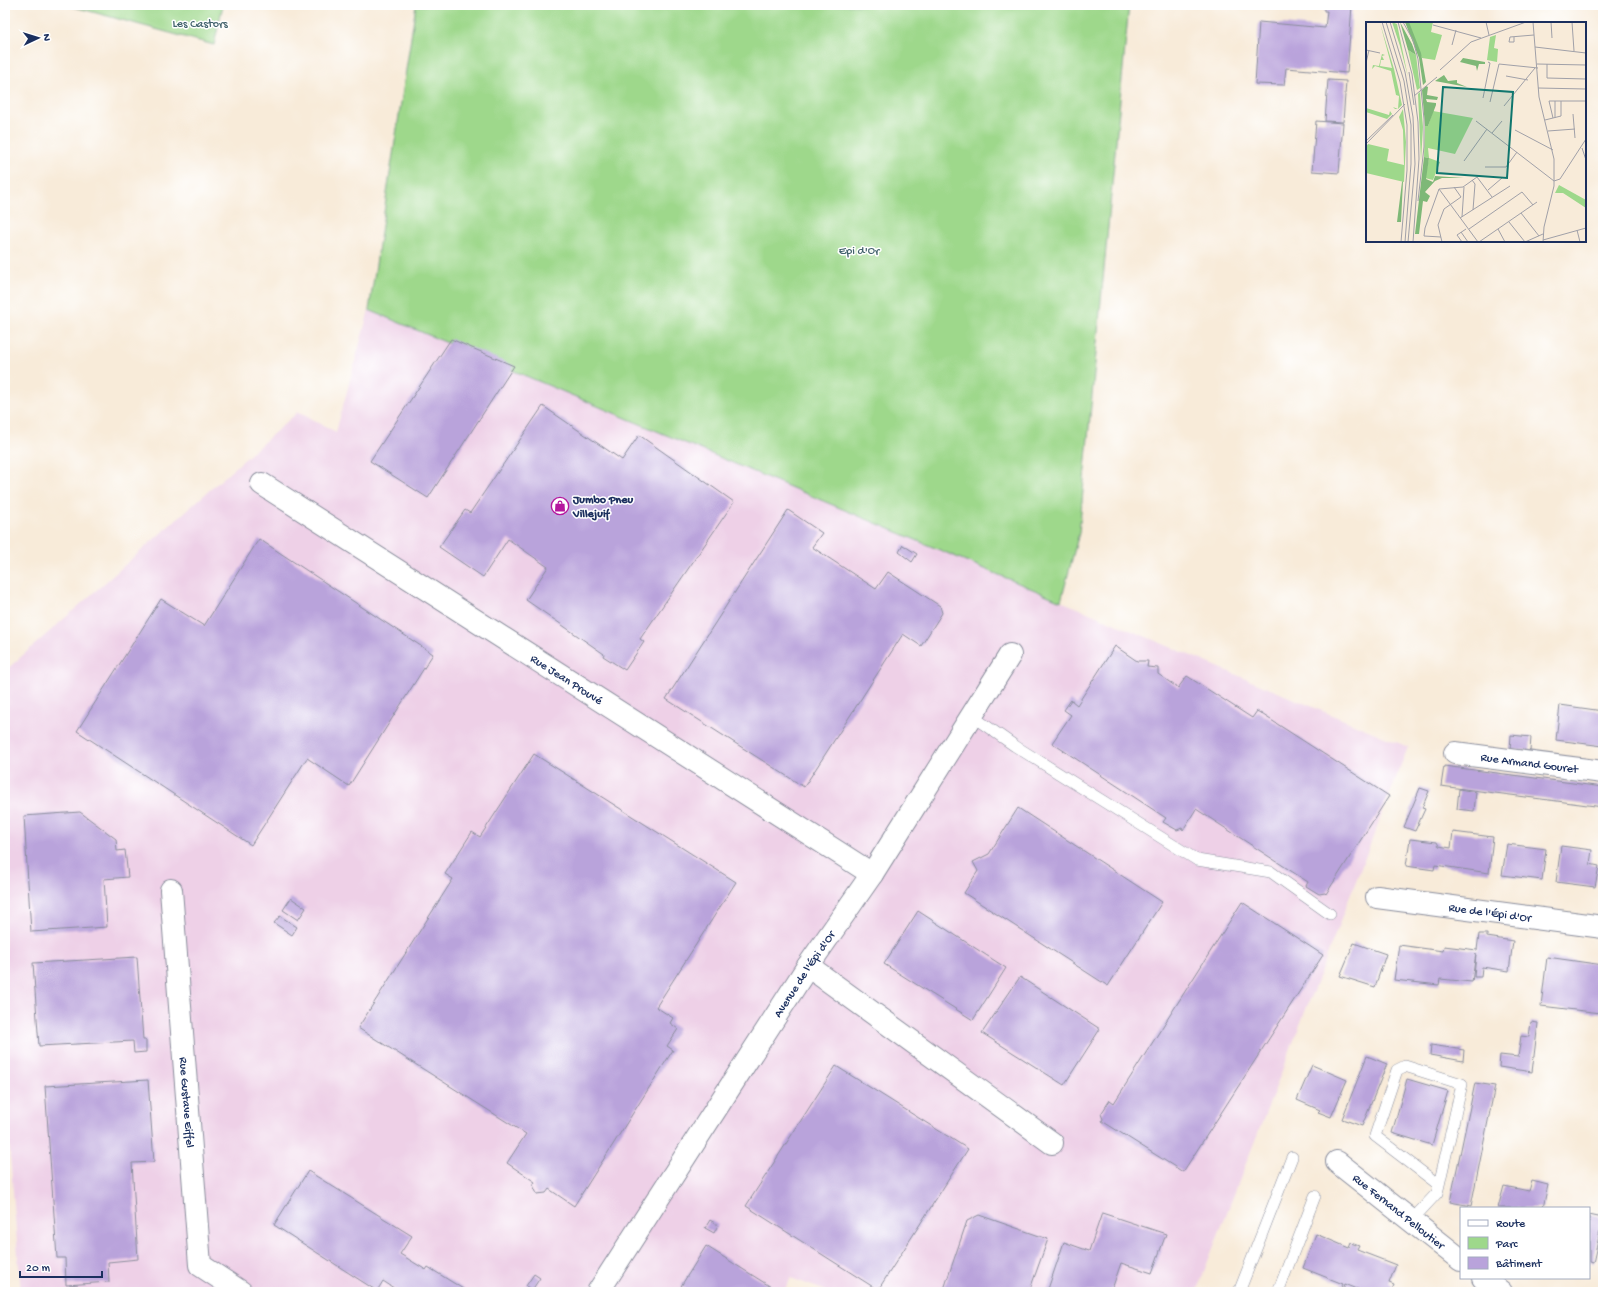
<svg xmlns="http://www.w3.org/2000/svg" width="1608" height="1297" font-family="'Gochi Hand',sans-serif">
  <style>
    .built { fill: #eed0e7 }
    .green { fill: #9ed88b; stroke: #5c8474 }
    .building { fill: #b9a3db }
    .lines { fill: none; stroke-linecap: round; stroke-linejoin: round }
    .lane-casing { stroke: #8a8d9c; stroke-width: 12 }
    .street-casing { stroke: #8a8d9c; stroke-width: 24 }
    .lane { stroke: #fff; stroke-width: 11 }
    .street { stroke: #fff; stroke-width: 22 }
    .labels { text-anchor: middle; stroke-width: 3; stroke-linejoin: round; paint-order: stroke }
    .park-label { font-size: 12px; fill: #42626c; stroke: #fff }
    .poi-label { font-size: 12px; font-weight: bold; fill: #1b2f5e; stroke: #fff; text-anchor: start }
    .street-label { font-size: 12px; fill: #1b2f5e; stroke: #fff }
    .inset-road { fill: none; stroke: #a0a0a8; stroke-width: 1 }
    .view { fill: #0f766e; fill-opacity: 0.15; stroke: #0f766e; stroke-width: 2 }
    .inset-edge { fill: none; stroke: #1b2f5e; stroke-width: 2 }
  </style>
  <rect width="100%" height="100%" fill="#fff"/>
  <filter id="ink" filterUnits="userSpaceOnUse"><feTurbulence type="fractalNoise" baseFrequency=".025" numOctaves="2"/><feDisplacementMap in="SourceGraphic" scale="8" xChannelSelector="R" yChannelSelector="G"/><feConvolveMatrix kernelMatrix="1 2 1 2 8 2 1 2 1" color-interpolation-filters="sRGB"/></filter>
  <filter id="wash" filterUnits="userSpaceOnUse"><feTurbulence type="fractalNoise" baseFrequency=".012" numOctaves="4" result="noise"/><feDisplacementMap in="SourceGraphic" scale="16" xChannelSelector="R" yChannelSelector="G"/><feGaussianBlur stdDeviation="0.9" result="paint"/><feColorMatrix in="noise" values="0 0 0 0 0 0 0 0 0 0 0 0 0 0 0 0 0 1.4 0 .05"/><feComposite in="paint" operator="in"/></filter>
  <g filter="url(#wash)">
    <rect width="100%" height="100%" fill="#f8ebd9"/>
    <!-- built -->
    <path class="built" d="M369 310 1408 747 1196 1292H829L791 1278 783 1292H21L5 1091V671L298 412 336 432Z"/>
    <!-- green -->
    <path class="green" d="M67 5H223L214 45Z
      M416 5H1129L1079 533 1061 601 369 310Z"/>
    <g id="blocks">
      <!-- building -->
      <path class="building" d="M1324 5H1352L1347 73 1286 68 1284 85 1255 84 1259 22 1325 28 1327 11H1324Z
        M1328 80 1346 81 1343 122 1325 121Z
        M1316 121 1343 123 1339 173 1312 171Z
        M451 339 514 366 428 498 370 461Z
        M543 406 622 460 639 435 734 502 640 639 644 642 625 670 603 656 604 654 526 600 548 567 508 539 483 577 439 547 465 510 470 513Z
        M788 510 822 533 812 547 876 589 888 572 940 606 942 613 921 646 903 634 804 787 666 699Z
        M259 539 433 654 349 786 307 758 251 845 77 731 161 599 204 626Z
        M903 545 917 554 912 562 899 552Z
        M1115 646 1137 661H1148L1147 667 1158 668V674L1178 688 1187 676 1252 718 1257 711 1389 796 1326 894 1325 893 1319 894 1306 886 1308 882 1196 809 1183 830 1182 828 1177 830 1163 822 1166 818 1052 743 1071 715 1064 710 1071 700 1077 705Z
        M1560 705 1603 711V746L1556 740Z
        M1511 735 1531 737 1530 751 1510 749Z
        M534 754 736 882 656 1007 673 1018 670 1023 678 1029 667 1046 673 1050 574 1206 549 1189 546 1193 537 1194 533 1185 535 1182 507 1163 526 1134 358 1028 453 879 445 874 472 832 480 837Z
        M1444 766 1603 787V807L1441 786Z
        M1420 788 1429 791 1422 808 1425 809 1415 831 1404 827Z
        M1459 789 1476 792 1474 811 1457 809Z
        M1018 808 1162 902 1108 986 964 893 978 871 973 862 989 854Z
        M80 812 116 839 117 851 125 850 128 877 104 879 107 927 31 932 24 816Z
        M1453 832 1493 837 1489 873 1435 865 1434 870 1406 866 1410 839 1437 842 1439 846 1451 848Z
        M1507 844 1546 849 1542 880 1502 875Z
        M1561 846 1592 850 1590 864 1599 866 1595 887 1556 882Z
        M291 898 306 908 298 920 283 910Z
        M1242 902 1323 955 1183 1172 1102 1121 1103 1119 1101 1114 1110 1100 1114 1103Z
        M918 911 1006 968 973 1020 884 964Z
        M280 916 297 927 292 935 274 923Z
        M1479 934H1487V937L1513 941 1509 971 1482 967 1481 977H1474L1476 953 1472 982 1440 979 1439 985 1394 980 1399 945 1443 951 1444 946 1477 950Z
        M1354 943 1386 954 1375 987 1340 976Z
        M137 957 143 1040H146V1052L134 1053 133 1041 39 1046 33 963Z
        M1547 957 1603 965V993L1601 1013 1541 1006Z
        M1020 977 1100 1029 1064 1085 982 1033Z
        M1531 1022 1538 1023 1532 1072 1499 1067 1500 1055 1518 1057 1521 1036 1529 1037Z
        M1431 1045 1464 1050 1463 1061 1430 1055Z
        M1367 1056 1387 1064 1362 1126 1342 1119Z
        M1312 1065 1347 1080 1331 1117 1318 1112 1320 1110 1297 1100Z
        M836 1066 968 1149 878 1290 746 1206Z
        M1407 1079 1448 1091 1432 1145 1392 1133Z
        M148 1080 154 1162 132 1163 138 1259 108 1262 109 1282 66 1285 65 1258H57L45 1086Z
        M1475 1083 1495 1086 1471 1206 1450 1202Z
        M308 1171 412 1236 400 1254 426 1270 428 1267 468 1292H400L383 1281 377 1291 274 1225Z
        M1532 1181 1548 1185 1543 1208H1498L1504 1186 1529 1191Z
        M1102 1213 1166 1234 1152 1273 1121 1263 1111 1292H1047L1064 1242 1089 1251Z
        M979 1215 1048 1239 1029 1292H943L967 1221Z
        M1589 1215 1603 1218 1593 1263 1589 1262Z
        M710 1220 718 1225 714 1233 705 1228Z
        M1316 1234 1349 1248 1351 1243 1359 1246 1357 1250 1396 1265 1389 1283 1394 1285 1391 1292H1365L1345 1284 1343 1289 1341 1288 1343 1284 1303 1268Z
        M706 1246 779 1292H690L681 1286Z
        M534 1274 540 1278 532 1290 526 1286Z"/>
    </g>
  </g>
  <g filter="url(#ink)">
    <use href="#blocks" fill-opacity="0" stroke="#8a8d9c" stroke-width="1"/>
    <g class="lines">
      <defs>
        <path id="lane" d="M972 716 1015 746 1197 860 1271 872 1330 914
          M1411 1221 1437 1193 1439 1185 1462 1084 1405 1066 1397 1070 1375 1136 1439 1185
          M1239 1292 1292 1157
          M1278 1292 1315 1196"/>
        <g id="street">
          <path id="s1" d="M262 484 872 874"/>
          <path id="s2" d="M1455 753 1603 772"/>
          <path id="s3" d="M171 890 200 1265 241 1292"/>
          <path id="s4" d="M1377 897 1603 927"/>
          <path d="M808 966 1052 1143"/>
          <path id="s5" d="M1337 1162 1461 1260"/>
          <path d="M1483 1278 1501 1292"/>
          <path id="s6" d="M598 1292 808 966 872 874 1010 655"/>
        </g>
      </defs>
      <!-- lane casing -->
      <use href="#lane" class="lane-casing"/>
      <!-- street casing -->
      <use href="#street" class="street-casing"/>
      <!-- lane -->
      <use href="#lane" class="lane"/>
      <!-- street -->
      <use href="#street" class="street"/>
    </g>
  </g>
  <!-- icons -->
  <defs>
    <symbol id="shop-ring" viewBox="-11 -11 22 22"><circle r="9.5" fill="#fff" stroke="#b5179e" stroke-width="1.5"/><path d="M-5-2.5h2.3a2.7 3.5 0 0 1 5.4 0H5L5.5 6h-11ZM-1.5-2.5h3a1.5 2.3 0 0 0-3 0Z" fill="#b5179e"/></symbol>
  </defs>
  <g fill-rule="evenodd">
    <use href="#shop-ring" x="550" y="496" width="20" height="20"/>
  </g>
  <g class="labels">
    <!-- park labels -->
    <g class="park-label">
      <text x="200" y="27">Les Castors</text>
      <text x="859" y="254">Epi d'Or</text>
    </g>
    <!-- poi labels -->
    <g class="poi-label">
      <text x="573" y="503">Jumbo Pneu<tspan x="573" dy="14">Villejuif</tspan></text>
    </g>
    <!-- street labels -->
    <g class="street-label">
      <text dy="4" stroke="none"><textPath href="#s1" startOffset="362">Rue Jean Prouvé</textPath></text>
      <text dy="4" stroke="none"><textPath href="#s2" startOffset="75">Rue Armand Gouret</textPath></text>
      <text dy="4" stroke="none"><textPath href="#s4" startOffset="114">Rue de l'Épi d'Or</textPath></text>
      <text dy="4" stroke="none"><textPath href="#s6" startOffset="379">Avenue de l'Épi d'Or</textPath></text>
      <text dy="4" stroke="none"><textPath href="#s3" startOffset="213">Rue Gustave Eiffel</textPath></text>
      <text dy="4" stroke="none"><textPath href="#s5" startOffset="79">Rue Fernand Pelloutier</textPath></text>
    </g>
  </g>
  <!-- overview -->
  <g transform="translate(1366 22)">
    <rect width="220" height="220" fill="#f8ebd9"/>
    <path d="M26 0 31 2 42 55 34 24ZM39 0H67L65 10 76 13 69 38 56 36ZM14 1 28 47 36 83 32 87H29L27 85 32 87 33 74 30 73 25 49 9 44 6 47 7 43 13 44 16 32 19 33 16 34 18 38H15L14 44 26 46ZM130 13 128 26 132 27 131 40 121 38 124 15ZM42 28 50 33 54 66 51 68ZM54 70 57 105 55 139 52 72ZM0 86 23 93 24 89 26 92 21 97 0 90ZM37 87 40 120 38 160 0 151V125L2 122 23 127 21 139 38 143 37 108 33 95ZM67 89 107 96 89 132 62 126 63 136 74 140 67 158 59 156 63 136 58 135 59 104H62ZM193 163 220 178V186L197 171H189Z" fill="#9ed88b"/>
    <path d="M34 0 46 22 50 33 42 28ZM39 0H43L55 31 60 60 57 63 53 36ZM97 36 119 40V42H113L111 49 110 44 94 40ZM78 53 82 59 91 58V61L101 65 69 59ZM60 64 62 65 61 73 72 75 71 78 60 77 61 80 70 81V83L62 104H59L56 68ZM58 135 63 136 60 157 67 160 69 154 98 156H76L69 159 59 170 64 174 61 180 57 179 53 212H49ZM37 159 35 200H31L36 160Z" fill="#7eb877"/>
    <path class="inset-road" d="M16 0 34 60 41 103V148L35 220M20 0 38 59 45 103V142L39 220M24 0 39 50 47 95 49 142 42 220M32 0 46 52 52 100 53 137 47 220M37 0 47 18 52 37 58 97V125L52 179M120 0 123 13M167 0 173 75 188 137V164L178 205 177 220M185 0 186 16M206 0 208 29M67 3 115 16M148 15V20H143L144 15 168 13M86 23 90 8M169 25 220 31M0 28 14 31M0 41 3 28M171 42 220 43M181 42V56L220 57M74 48 105 20 160 0M43 50 48 83M140 54 162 58M172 66 220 67M48 74 71 55M117 76 124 41 122 40M124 80 133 42 172 46M138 84 169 46M207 92 209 116M187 96 183 79H220M189 96V79M179 98 195 94V79M110 99 188 159M149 108 187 128M182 109 209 107M126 111 136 99M0 119 27 93M0 122 39 82M216 126 220 138M98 139 121 107M119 145H140L151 130M106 158 109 162 107 188M188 159 194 157 220 117M88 165 95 175M73 167 59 206 58 214 75 215M73 167 112 220M73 167 97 165 111 155 126 175M122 168 136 156M155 191 173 214M96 195 98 165M94 196 144 164M143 200 159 220M103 207 156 170 167 183M132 207 139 220M211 208 214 220M95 210 102 220M177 218 220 206M76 220 72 203 78 187 95 175M96 220 91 213 100 207M113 220 171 180M159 220 177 212"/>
    <path class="view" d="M77 65 147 70 141 156 71 151Z"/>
    <rect width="220" height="220" class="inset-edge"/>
  </g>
  <!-- margin -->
  <rect width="1608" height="1297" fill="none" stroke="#fff" stroke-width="20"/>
  <!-- legend -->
  <rect x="1460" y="1207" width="130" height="72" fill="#ffffff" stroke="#a4acbf"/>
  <rect x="1468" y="1220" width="20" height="6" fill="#ffffff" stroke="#a4acbf"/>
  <text x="1496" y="1227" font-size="12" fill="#1b2f5e">Route</text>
  <rect x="1468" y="1237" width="20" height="12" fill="#9ed88b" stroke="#a4acbf"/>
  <text x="1496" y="1247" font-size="12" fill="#1b2f5e">Parc</text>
  <rect x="1468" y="1257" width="20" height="12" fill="#b9a3db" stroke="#a4acbf"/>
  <text x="1496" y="1267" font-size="12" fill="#1b2f5e">Bâtiment</text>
  <!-- north arrow -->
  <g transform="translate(38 38) rotate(86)" stroke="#ffffff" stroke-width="3" paint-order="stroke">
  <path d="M0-3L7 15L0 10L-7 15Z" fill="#1b2f5e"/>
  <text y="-6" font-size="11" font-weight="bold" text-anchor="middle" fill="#1b2f5e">N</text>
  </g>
  <!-- scale -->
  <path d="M20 1271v6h82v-6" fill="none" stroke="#1b2f5e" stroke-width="2"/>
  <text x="26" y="1271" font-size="12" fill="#1b2f5e" stroke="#ffffff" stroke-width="3" paint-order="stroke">20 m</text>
</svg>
